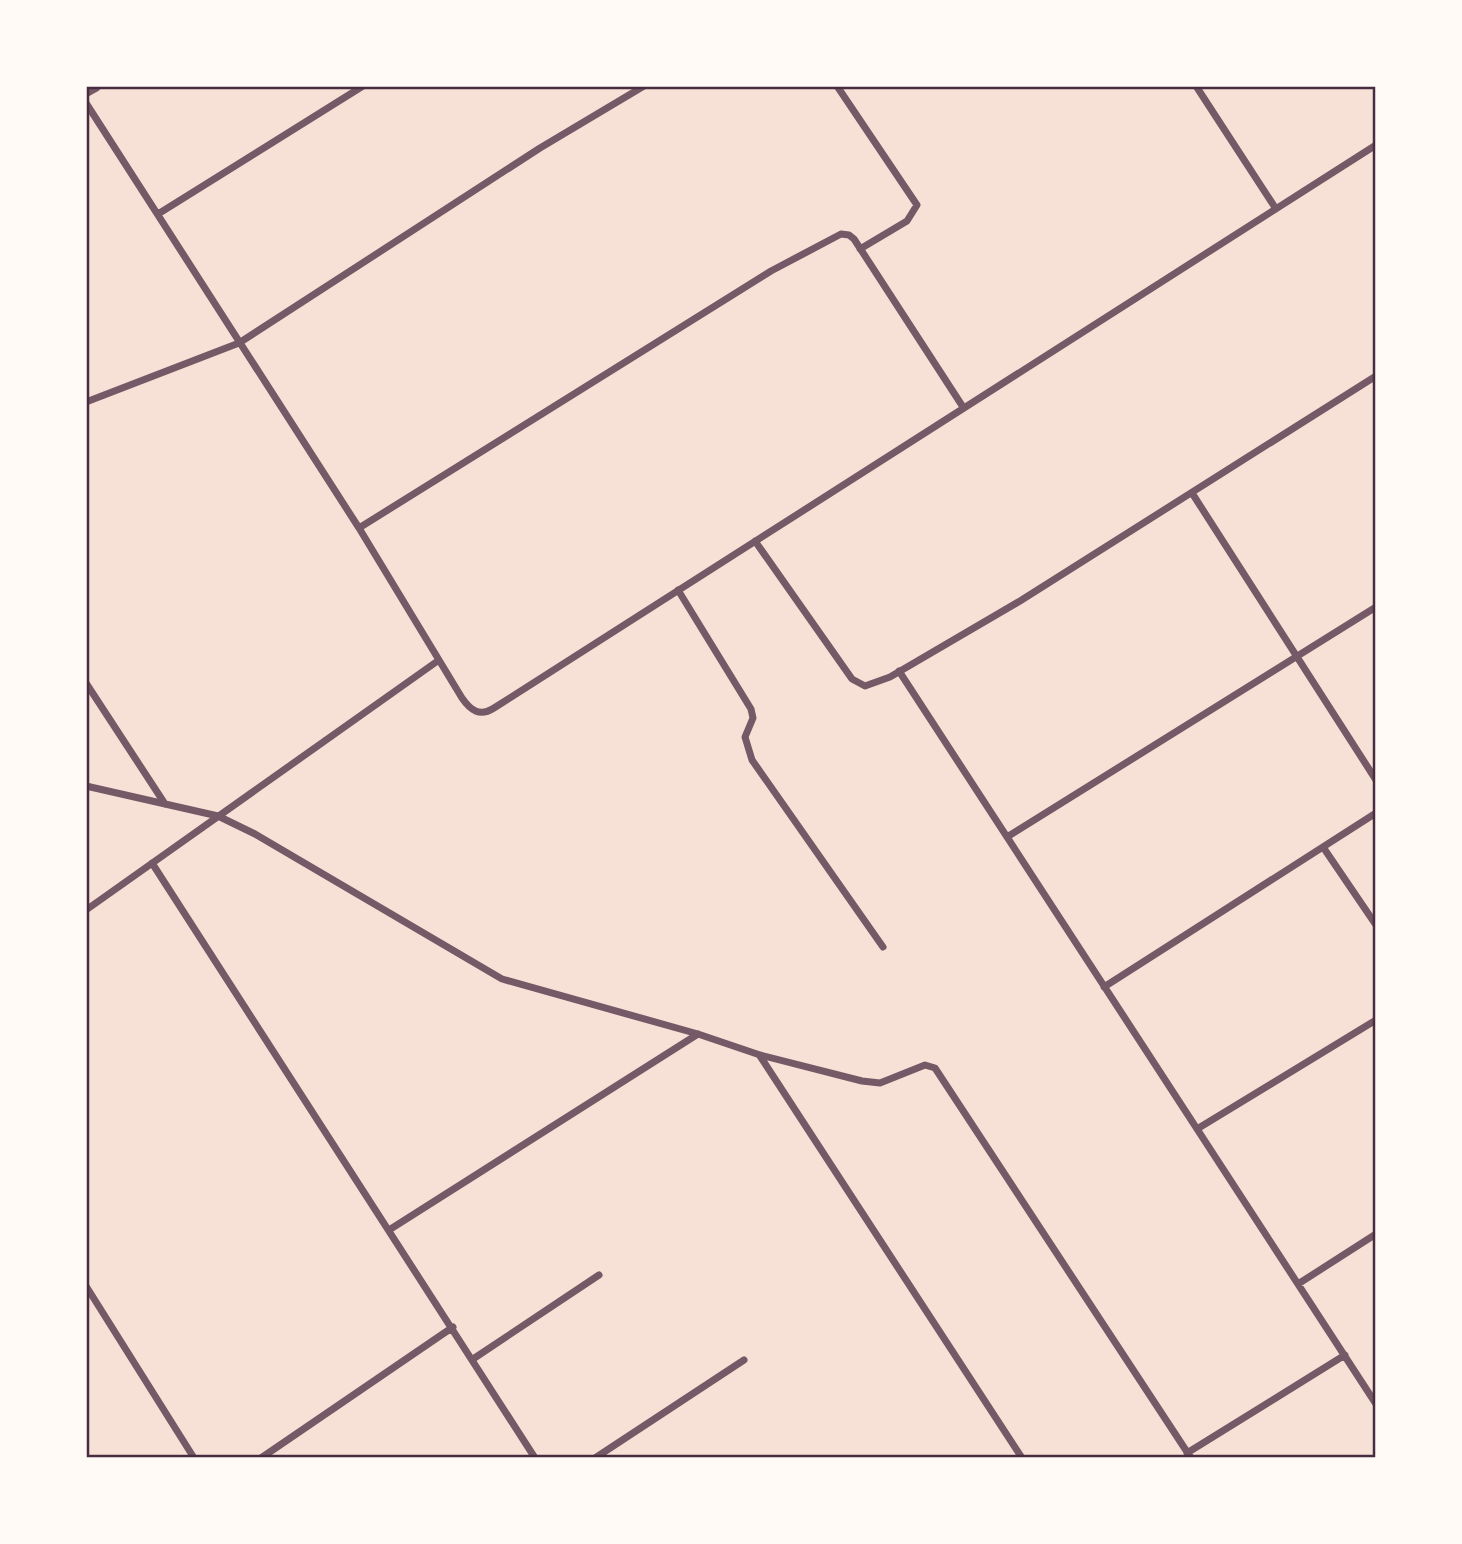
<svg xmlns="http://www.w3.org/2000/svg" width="1462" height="1544" font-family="Montserrat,sans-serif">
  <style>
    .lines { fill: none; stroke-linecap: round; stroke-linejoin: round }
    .minor { stroke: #755966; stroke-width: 7 }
    .tertiary { stroke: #755966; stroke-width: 12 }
    .neatline { fill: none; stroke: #4a2c40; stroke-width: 2.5 }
  </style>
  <rect width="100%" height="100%" fill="#f7e1d7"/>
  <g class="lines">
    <!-- minor -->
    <path class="minor" d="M837 86 917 205 907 221 860 249
      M1196 86 1276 209
      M1375 86 1376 87
      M86 103 359 528 462 698C471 711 480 717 494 708L1376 145
      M158 214 363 86
      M86 402 239 343 540 148 644 86
      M1192 493 1376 780
      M359 528 771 271 841 234 849 235 854 239 963 407
      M755 541 852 679 865 686 890 677 1020 601 1376 376
      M678 590 751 709 753 718 745 737 752 760 883 947
      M899 671 1376 1404
      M86 683 165 804
      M86 786 218 816 255 834 502 979 698 1034 760 1055 862 1081 880 1083 925 1065 935 1068 1191 1458
      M1007 837 1376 607
      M1323 847 1376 925
      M152 863 535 1458
      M86 910 439 660
      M1104 987 1376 813
      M760 1056 1022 1458
      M1197 1129 1376 1020
      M389 1230 698 1034
      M1298 1284 1376 1234
      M86 1286 194 1458
      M473 1359 599 1275
      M1187 1453 1345 1355
      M261 1458 453 1327
      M595 1458 744 1360"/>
    <!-- tertiary -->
    <path class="tertiary" d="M86 91 95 86"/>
  </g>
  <!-- border -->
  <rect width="1462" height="1544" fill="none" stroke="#fffaf5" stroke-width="175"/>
  <rect x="88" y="88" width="1286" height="1368" class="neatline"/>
</svg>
